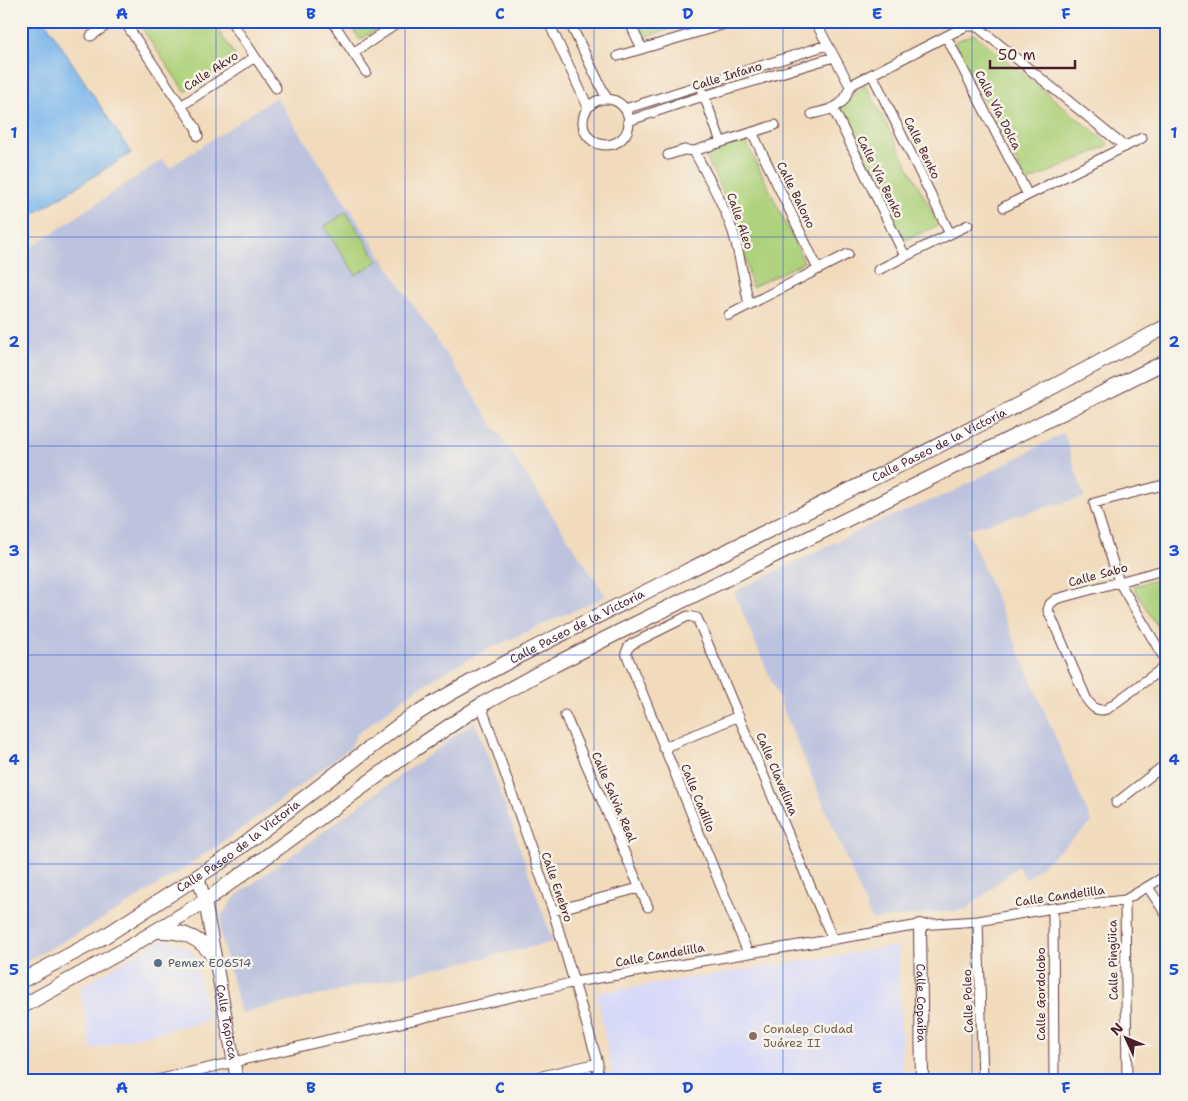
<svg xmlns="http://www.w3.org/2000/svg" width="1188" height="1101" font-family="'Shantell Sans',sans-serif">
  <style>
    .built { fill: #d5d8f9 }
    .industrial { fill: #bdc3de }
    .green { fill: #aed27b; stroke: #7c7853 }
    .water { fill: #7ab6ec; stroke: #626a8c }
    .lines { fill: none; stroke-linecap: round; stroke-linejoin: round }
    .street-casing { stroke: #633b41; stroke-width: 11 }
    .secondary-casing { stroke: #633b41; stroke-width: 14 }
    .primary-casing { stroke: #633b41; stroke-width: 16 }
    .street { stroke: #fff; stroke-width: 9 }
    .secondary { stroke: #fff; stroke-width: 12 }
    .primary { stroke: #fff; stroke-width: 14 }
    .grid { fill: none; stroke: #1d4ed8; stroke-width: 1; stroke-opacity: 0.55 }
    .service-dot { fill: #5c6f8a; stroke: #f7f3e8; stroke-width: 2 }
    .education-dot { fill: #8d6e63; stroke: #f7f3e8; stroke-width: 2 }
    .labels { text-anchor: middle; stroke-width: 5; stroke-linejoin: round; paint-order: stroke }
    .street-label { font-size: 12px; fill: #4a1f2b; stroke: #f7f3e8 }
    .service-label { font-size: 12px; fill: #4e5e75; stroke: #f7f3e8; text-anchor: start }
    .education-label { font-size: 12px; fill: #785e54; stroke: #f7f3e8; text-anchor: start }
    .neatline { fill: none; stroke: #1d4ed8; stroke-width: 2 }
    .grid-label { font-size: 16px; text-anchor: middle; font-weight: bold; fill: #1d4ed8 }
  </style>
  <rect width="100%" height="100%" fill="#f7f3e8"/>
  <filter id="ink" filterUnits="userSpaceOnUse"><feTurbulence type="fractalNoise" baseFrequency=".02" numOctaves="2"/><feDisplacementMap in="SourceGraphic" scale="10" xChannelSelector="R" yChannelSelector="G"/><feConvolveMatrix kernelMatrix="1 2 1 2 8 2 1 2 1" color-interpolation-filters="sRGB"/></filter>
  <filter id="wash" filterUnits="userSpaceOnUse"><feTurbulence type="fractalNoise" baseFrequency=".0096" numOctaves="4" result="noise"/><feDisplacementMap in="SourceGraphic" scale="20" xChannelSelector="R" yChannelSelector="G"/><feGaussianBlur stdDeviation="1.12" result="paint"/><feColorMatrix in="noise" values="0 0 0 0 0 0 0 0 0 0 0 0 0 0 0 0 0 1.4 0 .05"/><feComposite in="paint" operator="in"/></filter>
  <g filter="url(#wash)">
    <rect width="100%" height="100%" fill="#f1dbbc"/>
    <!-- built -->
    <path class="built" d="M164 938 192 950 209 1020 91 1049 80 987Z
      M898 946 903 1080H613L597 993Z"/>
    <!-- industrial -->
    <path class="industrial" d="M276 97 606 596 478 654 448 670 409 694 356 735 350 748 246 826 181 870 125 906 86 929 21 964V254L163 159 169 168Z
      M1064 433 1084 497 967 529 1092 823 1026 879 1018 866 967 909 872 920 734 592 875 523 952 492Z
      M475 721 553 942 241 1013 220 933 222 915 237 895Z"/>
    <!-- green -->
    <path class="green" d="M137 21H212L236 57 185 92Z
      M348 21H390L360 40Z
      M635 21H695L642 38Z
      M974 34 1110 145 1027 182 954 42Z
      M865 84 939 225 903 241 840 110Z
      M745 139 804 262 752 287 734 215 705 155Z
      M346 212 378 261 356 275 324 227Z
      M1167 577V642L1135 590 1134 586Z"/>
    <!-- water -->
    <path class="water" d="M21 21H45L131 153 21 222Z"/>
  </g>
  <g filter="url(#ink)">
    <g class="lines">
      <defs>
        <path id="street" d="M124 21 196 128 198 136
          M231 21 276 88
          M332 21 366 72
          M548 21 588 107
          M569 21 607 99
          M629 21 642 49
          M815 21 850 86
          M91 36 113 21
          M946 36 1028 195
          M353 53 401 21
          M618 56 735 21
          M872 74 950 234
          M703 93 721 142
          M583 122a23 23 0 1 1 46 0a23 23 0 1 1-46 0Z
          M181 106 255 57
          M833 108 905 256
          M625 109 827 45
          M812 114C823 111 839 109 845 98 848 93 848 88 853 84L966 26H973L979 28 1125 147
          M628 121 684 102 834 57
          M752 132 818 269
          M694 151C708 177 723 203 733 232 740 256 744 281 749 305
          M668 155 684 150 694 151 775 125
          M1004 207 1142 138
          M878 270 968 225
          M729 315 848 254
          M1167 484 1094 503 1119 582 1167 663
          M1167 569 1056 599 1050 604 1048 610 1087 700C1093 708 1097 712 1107 709L1167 665
          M481 705 553 911 598 1063 597 1080
          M565 715 648 907
          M663 748 739 716
          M1116 803 1167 763
          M1148 887 1167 916
          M1125 900 1127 1080
          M1053 908 1054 1080
          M553 911 639 888
          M978 921 983 1080
          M748 953 626 653 628 648 632 644 688 616 697 618 833 940
          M157 1080 575 982 920 925 978 921 1053 908 1125 900 1167 875
          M525 1080 598 1063"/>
        <g id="secondary">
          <path id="s1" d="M198 877 205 901 237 1080"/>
          <path id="s2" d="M920 925 922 1080"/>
        </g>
        <g id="primary">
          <path d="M157 931C182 930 201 937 214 958"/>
          <path id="s3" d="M21 981 105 936 222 861 406 720C496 664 593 619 687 571 848 491 1009 412 1167 326"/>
          <path d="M21 1007 126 949 205 901 409 753 481 705 550 667 615 634 1167 361"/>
        </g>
      </defs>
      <!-- street casing -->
      <use href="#street" class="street-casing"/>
      <!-- secondary casing -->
      <use href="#secondary" class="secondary-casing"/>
      <!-- primary casing -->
      <use href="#primary" class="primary-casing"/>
      <!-- street -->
      <use href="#street" class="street"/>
      <!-- secondary -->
      <use href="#secondary" class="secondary"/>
      <!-- primary -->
      <use href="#primary" class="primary"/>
    </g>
  </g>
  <!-- grid -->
  <path class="grid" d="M216 21V1080M405 21V1080M594 21V1080M783 21V1080M972 21V1080M21 237H1167M21 446H1167M21 655H1167M21 864H1167"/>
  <!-- markers -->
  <circle class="service-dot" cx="158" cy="963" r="5"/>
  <circle class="education-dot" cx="753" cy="1036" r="5"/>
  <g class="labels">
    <!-- street labels -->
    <g class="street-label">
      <text transform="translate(211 71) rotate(-33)" y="4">Calle Akvo</text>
      <text transform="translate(727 76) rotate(-17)" y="4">Calle Infano</text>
      <text transform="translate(998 110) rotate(63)" y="4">Calle Vía Dolca</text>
      <text transform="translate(922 148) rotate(64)" y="4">Calle Benko</text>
      <text transform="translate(880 177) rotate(64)" y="4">Calle Vía Benko</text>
      <text transform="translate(796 195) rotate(64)" y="4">Calle Balono</text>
      <text transform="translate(740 221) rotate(71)" y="4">Calle Aleo</text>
      <text dy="4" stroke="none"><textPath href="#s3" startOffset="1066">Calle Paseo de la Victoria</textPath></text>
      <text transform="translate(1098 575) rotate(-15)" y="4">Calle Sabo</text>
      <text dy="4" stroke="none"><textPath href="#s3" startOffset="661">Calle Paseo de la Victoria</textPath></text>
      <text transform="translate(777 774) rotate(67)" y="4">Calle Clavellina</text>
      <text transform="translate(614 797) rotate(67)" y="4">Calle Salvia Real</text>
      <text transform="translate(698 798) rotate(68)" y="4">Calle Cadillo</text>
      <text dy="4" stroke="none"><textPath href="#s3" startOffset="256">Calle Paseo de la Victoria</textPath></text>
      <text transform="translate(557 887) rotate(71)" y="4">Calle Enebro</text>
      <text transform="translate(1060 896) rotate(-8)" y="4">Calle Candelilla</text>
      <text transform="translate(660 955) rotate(-10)" y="4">Calle Candelilla</text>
      <text transform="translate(1113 960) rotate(-91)" y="4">Calle Pingüica</text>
      <text transform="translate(1041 994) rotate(-90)" y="4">Calle Gordolobo</text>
      <text transform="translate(968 1001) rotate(-92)" y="4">Calle Poleo</text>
      <text dy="4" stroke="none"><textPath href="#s2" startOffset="78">Calle Copaiba</textPath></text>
      <text dy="4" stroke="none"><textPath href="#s1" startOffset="148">Calle Tapioca</textPath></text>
    </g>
    <!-- service labels -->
    <g class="service-label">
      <text x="168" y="967">Pemex E06514</text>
    </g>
    <!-- education labels -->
    <g class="education-label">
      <text x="763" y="1033">Conalep Ciudad<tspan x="763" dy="14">Juárez II</tspan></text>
    </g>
  </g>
  <!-- margin -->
  <rect width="1188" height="1101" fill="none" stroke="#f7f3e8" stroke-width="55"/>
  <!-- north arrow -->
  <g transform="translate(1126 1038) rotate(314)" stroke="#f7f3e8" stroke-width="4" paint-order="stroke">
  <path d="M0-4L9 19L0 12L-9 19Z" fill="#4a1f2b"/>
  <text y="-8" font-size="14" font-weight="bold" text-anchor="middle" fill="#4a1f2b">N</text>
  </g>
  <!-- scale -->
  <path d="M990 60v8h85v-8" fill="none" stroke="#4a1f2b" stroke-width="2.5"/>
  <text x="998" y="60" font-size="15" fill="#4a1f2b" stroke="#f7f3e8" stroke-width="4" paint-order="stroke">50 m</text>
  <rect x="28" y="28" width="1132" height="1046" class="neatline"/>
  <g class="grid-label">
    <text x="122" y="19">A</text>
    <text x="311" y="19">B</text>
    <text x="500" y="19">C</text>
    <text x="688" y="19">D</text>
    <text x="877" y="19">E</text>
    <text x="1066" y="19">F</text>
    <text x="14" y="138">1</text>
    <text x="1174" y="138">1</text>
    <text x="14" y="347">2</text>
    <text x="1174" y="347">2</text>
    <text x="14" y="556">3</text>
    <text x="1174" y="556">3</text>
    <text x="14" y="765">4</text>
    <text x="1174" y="765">4</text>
    <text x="14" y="975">5</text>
    <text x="1174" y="975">5</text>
    <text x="122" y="1093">A</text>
    <text x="311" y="1093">B</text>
    <text x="500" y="1093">C</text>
    <text x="688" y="1093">D</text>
    <text x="877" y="1093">E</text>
    <text x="1066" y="1093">F</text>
  </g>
</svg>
